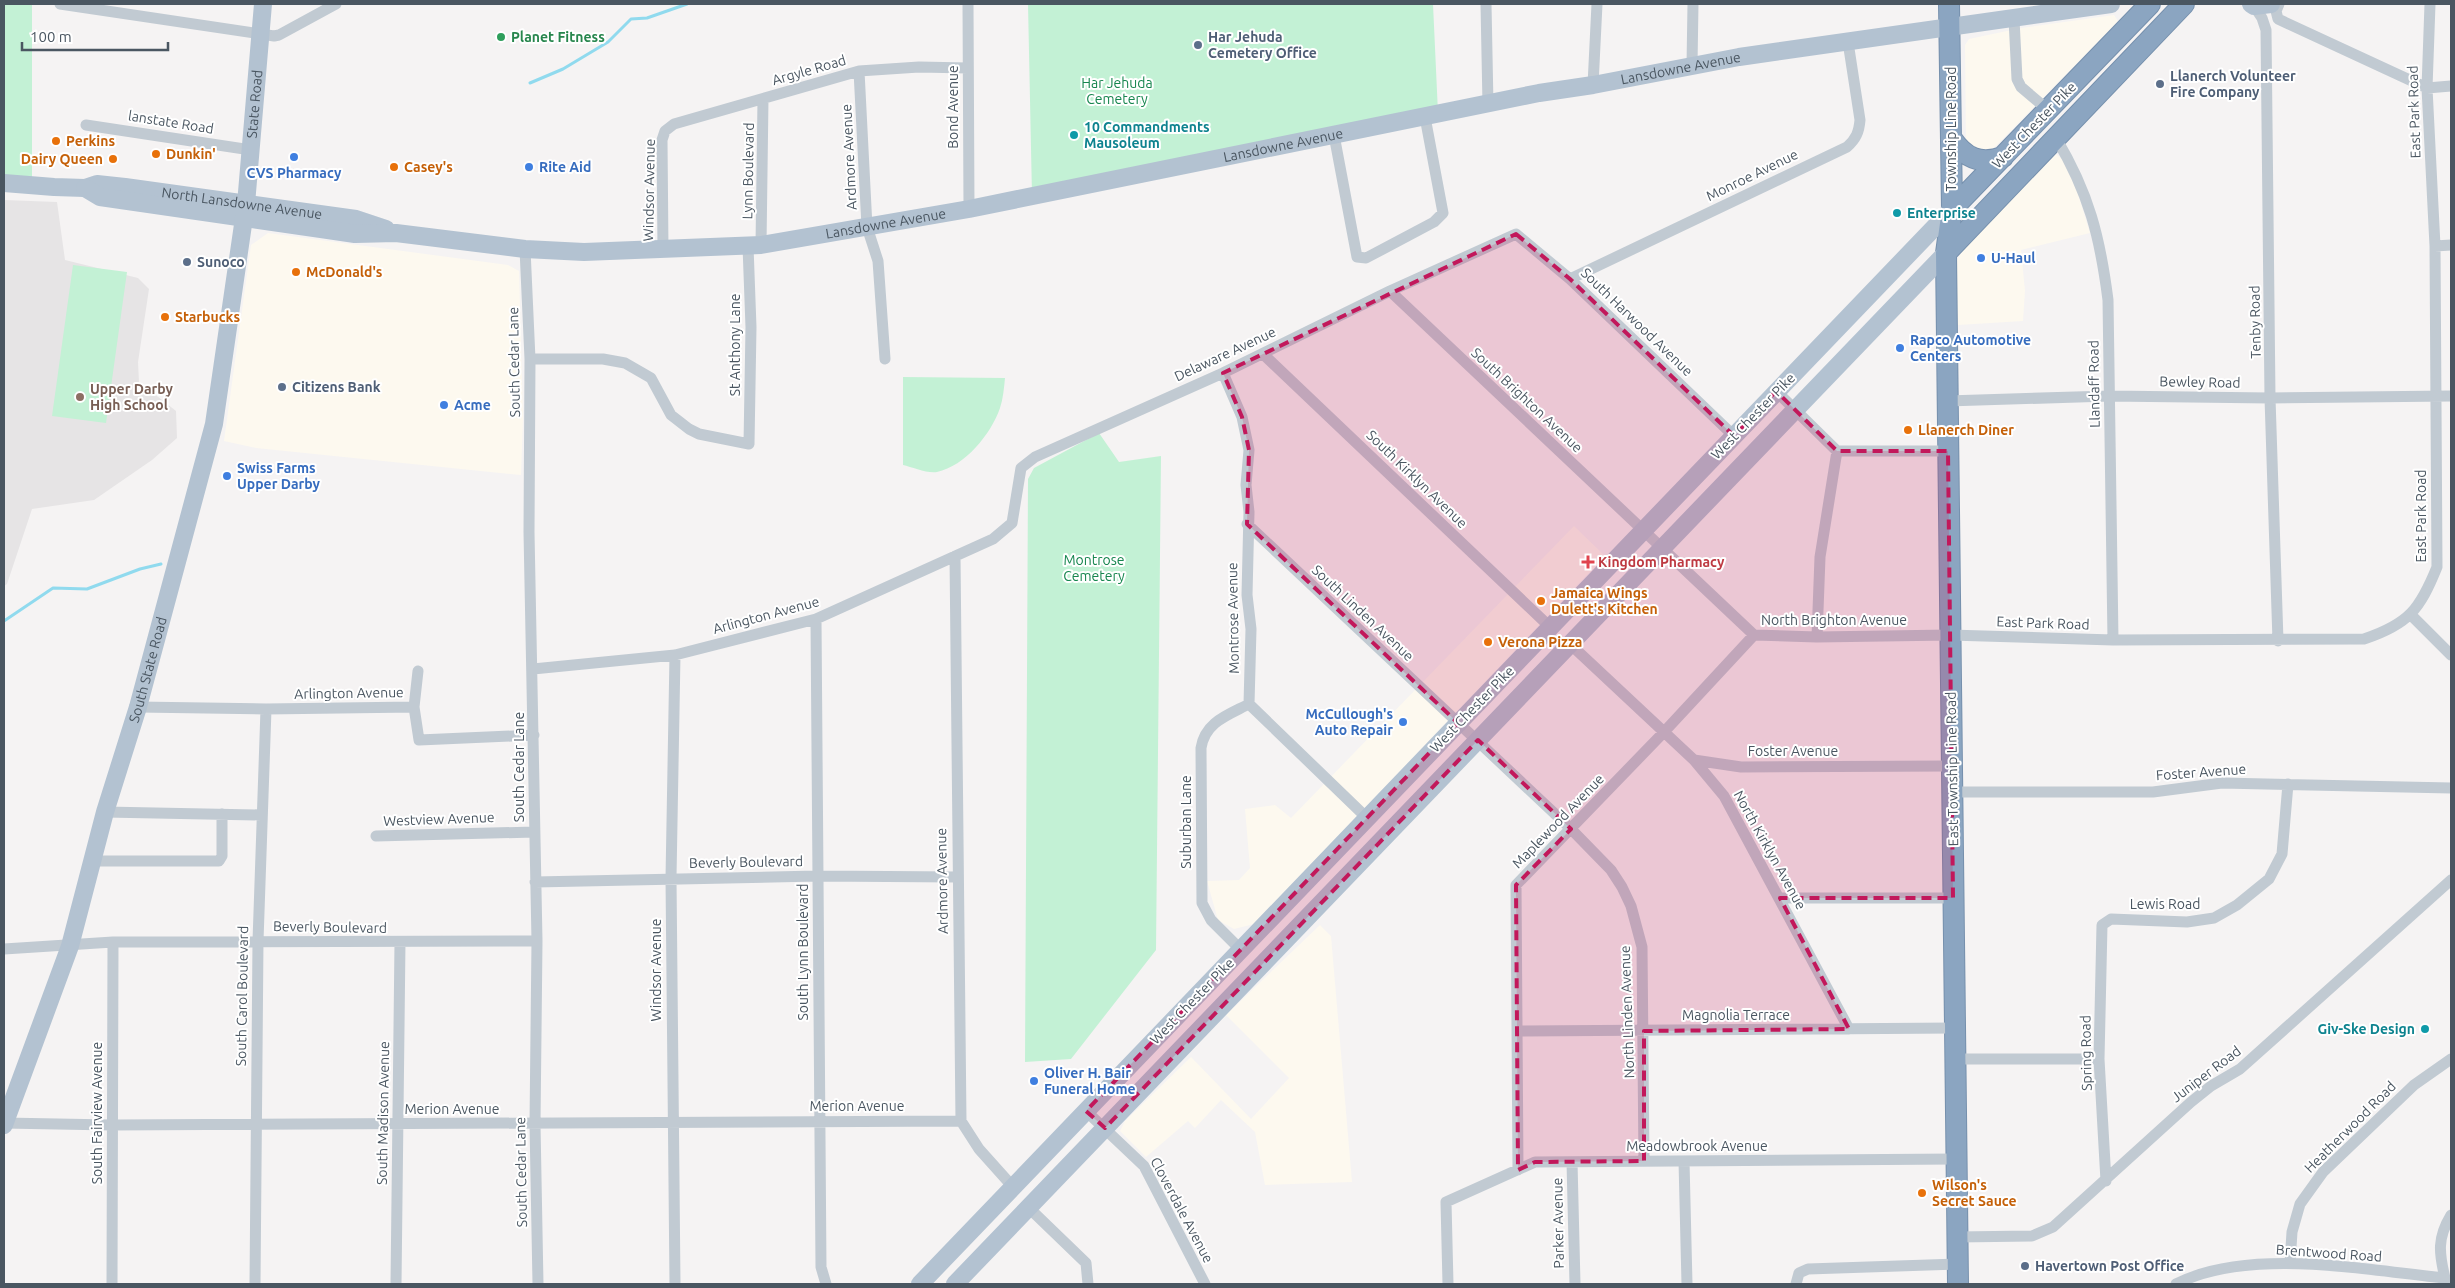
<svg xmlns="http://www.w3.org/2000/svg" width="2455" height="1288" font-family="Ubuntu,sans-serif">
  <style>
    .commercial { fill: #fdf9ef }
    .education { fill: #e6e4e5 }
    .green { fill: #c3f1d5 }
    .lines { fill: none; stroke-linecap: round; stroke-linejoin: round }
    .stream { stroke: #90daee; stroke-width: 3 }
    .highway-casing { stroke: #7690ad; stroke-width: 22 }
    .street { stroke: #c1cad2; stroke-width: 11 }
    .primary { stroke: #b3c2d1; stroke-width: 18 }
    .highway { stroke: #8ba5c1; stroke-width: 20 }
    .marked { fill: #c2185b; fill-opacity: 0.2; stroke: #c2185b; stroke-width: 4; stroke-dasharray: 10 6; stroke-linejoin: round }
    .leisure-dot { fill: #2e9e5b; stroke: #fff; stroke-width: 2 }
    .service-dot { fill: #5c6f8a; stroke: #fff; stroke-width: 2 }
    .culture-dot { fill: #0f9aa8; stroke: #fff; stroke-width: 2 }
    .food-dot { fill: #e8710a; stroke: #fff; stroke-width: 2 }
    .shop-dot { fill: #3f7fe0; stroke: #fff; stroke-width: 2 }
    .education-dot { fill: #8d6e63; stroke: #fff; stroke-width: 2 }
    .health-dot { fill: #e0444e; stroke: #fff; stroke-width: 2 }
    .labels { text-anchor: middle; stroke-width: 4; stroke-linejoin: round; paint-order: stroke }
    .leisure-label { font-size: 14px; font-weight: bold; fill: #27864d; stroke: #fff; text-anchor: start }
    .service-label { font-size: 14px; font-weight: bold; fill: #4e5e75; stroke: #fff; text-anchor: start }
    .street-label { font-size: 14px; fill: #4a5661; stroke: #fff }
    .park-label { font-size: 14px; fill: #17864f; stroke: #fff }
    .culture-label { font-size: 14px; font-weight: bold; fill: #0d838f; stroke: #fff; text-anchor: start }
    .food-label { font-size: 14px; font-weight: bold; fill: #c56008; stroke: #fff; text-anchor: start }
    .shop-label { font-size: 14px; font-weight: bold; fill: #366cbe; stroke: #fff; text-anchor: start }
    .education-label { font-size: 14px; font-weight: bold; fill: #785e54; stroke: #fff; text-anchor: start }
    .health-label { font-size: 14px; font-weight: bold; fill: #be3a42; stroke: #fff; text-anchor: start }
  </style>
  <rect width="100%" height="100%" fill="#f5f3f3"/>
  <!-- commercial -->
  <path class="commercial" d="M2114 15 2118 21 1989 153 1966 145 1965 45 1969 39 2021 28Z
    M2056 154 2063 160 2077 191 2090 233 2021 250 2025 291 2023 321 1958 325 1955 277 1957 260 1963 250Z
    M268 233 508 265 519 271 523 418 521 475 256 448 224 441 251 245Z
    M1574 526 1605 556 1254 924 1234 929 1218 920 1207 881 1239 880 1250 868 1245 809 1275 805 1291 818Z
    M1320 925 1331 936 1352 1182 1265 1185 1255 1132 1221 1100 1195 1128 1188 1121 1146 1157 1120 1131 1125 1121 1191 1057 1251 1119 1289 1078 1226 1015Z"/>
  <!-- education -->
  <path class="education" d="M4 200 57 202 65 260 138 278 149 289 138 362 139 382 176 411 177 438 152 460 94 500 32 509 7 584 4 586Z"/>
  <!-- green -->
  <path class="green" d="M4 4H32V184H4Z
    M1028 4H1433L1438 113 1032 196Z
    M73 265 127 272 106 423 52 416Z
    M903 377 1005 378C1004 388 1003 399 1000 408 991 434 965 466 937 472 928 474 912 467 903 465Z
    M1099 433 1119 462 1161 456 1156 950 1071 1059 1025 1062 1028 479 1034 468Z"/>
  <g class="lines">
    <!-- stream -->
    <path class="stream" d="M530 83 563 69 608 42 631 19 647 18 687 4
      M4 621 53 588 87 589 140 569 161 564"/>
    <defs>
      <path id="highway" d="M1949 4 1952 209 1946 253 1958 1284
        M1952 139C1965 158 1980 165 2003 157
        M1952 209 2150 4
        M1946 253 2184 4"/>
    </defs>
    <!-- highway casing -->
    <use href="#highway" class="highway-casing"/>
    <!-- street -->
    <path class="street" d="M60 4 274 36 279 35 336 4
      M968 4 969 209
      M1486 4 1488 105
      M2279 4 2276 11 2278 19 2427 88 2451 86
      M2254 6 2262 18 2266 30 2270 398 2278 641
      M2014 19 2017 79 2021 87 2048 110
      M1692 65 1693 4
      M859 71 867 227 878 261 885 359
      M1593 85 1597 4
      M86 125 251 150
      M1334 135 1357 257 1366 258 1434 222 1443 213 1425 117
      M2056 138C2089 193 2100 237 2108 300L2113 640
      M761 245 763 99
      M2435 246 2451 245
      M525 249 530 359 529 532 537 941 535 1124 538 1284
      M663 250 662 140 665 131 674 124 859 71 919 67 968 68
      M1570 279 1847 147C1856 139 1859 132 1860 120L1848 42
      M1390 291 1754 635 1817 637 1950 635 2113 640 2364 639C2409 624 2420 609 2437 567L2435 246 2427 88 2430 4
      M1263 354 1550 627
      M530 359H603L625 363 651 378 671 415 689 429 699 434 749 444 751 327 748 246
      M1223 373 1242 417 1249 450 1246 485 1249 512 1247 595 1251 629 1249 704 1367 818
      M1776 391 1837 451
      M1947 401 2109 396 2270 398 2451 396
      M1837 451H1948
      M1247 524 1571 829 1611 870 1622 887 1631 906 1642 947 1644 1161
      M955 556 961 1121 979 1149 1013 1187
      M2411 615 2451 655
      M816 619 821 1267 826 1284
      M1817 637 1820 557 1837 451
      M1570 644 1694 760 1724 796 1849 1029
      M533 669 675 655 816 619 993 539 1012 523 1021 468 1035 457 1223 373 1390 291 1516 234 1570 279 1734 436
      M418 671 414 707 419 740 534 735
      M138 707 266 709 414 707
      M1694 760 1741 767 1952 766
      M1952 792H2153L2222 783 2451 788
      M105 812 261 815
      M376 836 534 832
      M92 861H219L222 856V814
      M535 882 817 876 957 877
      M1780 898H1953
      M4 949 113 942 537 941
      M1241 950 1211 920 1202 903 1201 748C1205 722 1228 715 1249 704
      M1517 1031 1955 1028
      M1955 1059H2099
      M1086 1111 1144 1166 1205 1284
      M4 1123 111 1125 961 1121
      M1684 1161 1687 1284
      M1572 1162 1575 1284
      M1518 1170 1516 885 1664 732 1754 635
      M2106 1181 2099 1059 2102 925 2111 919 2187 922 2214 918 2237 905 2269 879 2282 854 2288 784
      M1029 1208 1086 1263 1088 1284
      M1957 1237 2032 1236 2053 1227 2191 1102 2211 1086 2240 1069 2451 880
      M2290 1263 2292 1232 2300 1204 2323 1172 2414 1085 2451 1059
      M2445 1278C2439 1253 2437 1238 2451 1215
      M112 1284 113 942
      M255 1284 258 941 266 709
      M396 1284 400 942
      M675 1284 671 878 675 655
      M1448 1284 1446 1202 1535 1162 1956 1159
      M1796 1284 1799 1273 1808 1269 1958 1264
      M2176 1284C2249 1247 2365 1270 2445 1278L2451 1284"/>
    <!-- primary -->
    <g class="primary">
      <path d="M2251 4 2254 6 2271 4"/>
      <path id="s1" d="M4 183 54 187 85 188 97 184 125 187 356 219 386 229"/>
      <path id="s2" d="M85 188 100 197 321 229 355 234 396 233 525 249 584 252 761 245 969 209 1539 93 1593 85 1739 57 2111 4"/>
      <path id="s3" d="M4 1125 70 946 105 812 138 707 214 424 246 204 263 4"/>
      <path d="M920 1284 1952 209"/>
      <path d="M955 1284 1946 253"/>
    </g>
    <!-- highway -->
    <use href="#highway" class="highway"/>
  </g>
  <!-- marked area -->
  <path class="marked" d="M1516 234 1570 279 1734 436 1776 391 1837 451H1948L1953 898H1780L1849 1029 1644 1031V1161L1535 1162 1518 1170 1516 885 1571 829 1478 740 1105 1128 1086 1111 1458 723 1247 524 1249 450 1242 417 1223 373Z"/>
  <!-- markers -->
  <circle class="leisure-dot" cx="501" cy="37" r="5"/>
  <g class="service-dot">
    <circle cx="1198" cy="45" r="5"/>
    <circle cx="2160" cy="84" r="5"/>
    <circle cx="187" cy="262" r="5"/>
    <circle cx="282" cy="387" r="5"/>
    <circle cx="2025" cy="1266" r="5"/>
  </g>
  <g class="culture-dot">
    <circle cx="1074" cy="135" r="5"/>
    <circle cx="1897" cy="213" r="5"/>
    <circle cx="2425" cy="1029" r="5"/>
  </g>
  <g class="food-dot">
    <circle cx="56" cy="141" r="5"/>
    <circle cx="156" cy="154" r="5"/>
    <circle cx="113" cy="159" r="5"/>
    <circle cx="394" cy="167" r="5"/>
    <circle cx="296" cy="272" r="5"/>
    <circle cx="165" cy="317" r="5"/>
    <circle cx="1908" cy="430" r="5"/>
    <circle cx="1541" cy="601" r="5"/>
    <circle cx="1488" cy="642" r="5"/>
    <circle cx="1922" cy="1193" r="5"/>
  </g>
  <g class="shop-dot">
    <circle cx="294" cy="157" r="5"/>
    <circle cx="529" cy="167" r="5"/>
    <circle cx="1981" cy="258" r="5"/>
    <circle cx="1900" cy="348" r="5"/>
    <circle cx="444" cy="405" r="5"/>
    <circle cx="227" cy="476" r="5"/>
    <circle cx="1403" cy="722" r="5"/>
    <circle cx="1034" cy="1081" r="5"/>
  </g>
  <circle class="education-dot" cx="80" cy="397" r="5"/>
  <path class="health-dot" d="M1585.5 554.5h5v5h5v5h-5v5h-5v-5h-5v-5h5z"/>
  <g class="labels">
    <!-- leisure labels -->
    <g class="leisure-label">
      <text x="511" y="42">Planet Fitness</text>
    </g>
    <!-- service labels -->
    <g class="service-label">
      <text x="1208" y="42">Har Jehuda<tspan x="1208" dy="16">Cemetery Office</tspan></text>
      <text x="2170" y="81">Llanerch Volunteer<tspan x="2170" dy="16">Fire Company</tspan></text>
      <text x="197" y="267">Sunoco</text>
      <text x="292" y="392">Citizens Bank</text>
      <text x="2035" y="1271">Havertown Post Office</text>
    </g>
    <!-- street labels -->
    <g class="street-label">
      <text dy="5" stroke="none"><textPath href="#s2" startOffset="1619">Lansdowne Avenue</textPath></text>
      <text transform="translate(809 70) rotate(-16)" y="5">Argyle Road</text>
      <text dy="5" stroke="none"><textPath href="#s3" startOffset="1055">State Road</textPath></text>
      <text transform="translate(953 107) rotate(-90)" y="5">Bond Avenue</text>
      <text transform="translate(2414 112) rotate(-92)" y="5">East Park Road</text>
      <text transform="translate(171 122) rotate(9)" y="5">lanstate Road</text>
      <text transform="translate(2034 125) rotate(-46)" y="5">West Chester Pike</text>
      <text transform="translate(1951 129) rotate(-90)" y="5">Township Line Road</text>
      <text dy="5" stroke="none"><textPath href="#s2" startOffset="1214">Lansdowne Avenue</textPath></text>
      <text transform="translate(849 157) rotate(-93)" y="5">Ardmore Avenue</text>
      <text transform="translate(748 171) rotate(-89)" y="5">Lynn Boulevard</text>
      <text transform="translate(1752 175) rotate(-26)" y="5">Monroe Avenue</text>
      <text transform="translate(649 190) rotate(-89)" y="5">Windsor Avenue</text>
      <text dy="5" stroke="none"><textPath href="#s1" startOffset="240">North Lansdowne Avenue</textPath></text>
      <text dy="5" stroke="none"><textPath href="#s2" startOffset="809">Lansdowne Avenue</textPath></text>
      <text transform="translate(1637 322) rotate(44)" y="5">South Harwood Avenue</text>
      <text transform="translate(2255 322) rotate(-91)" y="5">Tenby Road</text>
      <text transform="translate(735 345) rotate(-90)" y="5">St Anthony Lane</text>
      <text transform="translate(1225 354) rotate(-25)" y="5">Delaware Avenue</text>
      <text transform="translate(514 362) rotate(-91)" y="5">South Cedar Lane</text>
      <text transform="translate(2200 382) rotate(1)" y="5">Bewley Road</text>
      <text transform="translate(2094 384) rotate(-91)" y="5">Llandaff Road</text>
      <text transform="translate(1527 400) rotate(43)" y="5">South Brighton Avenue</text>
      <text transform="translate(1753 416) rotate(-46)" y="5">West Chester Pike</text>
      <text transform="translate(1417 479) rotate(44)" y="5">South Kirklyn Avenue</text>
      <text transform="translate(2421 516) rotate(-90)" y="5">East Park Road</text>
      <text transform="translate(1363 613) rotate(43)" y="5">South Linden Avenue</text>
      <text transform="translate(766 615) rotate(-15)" y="5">Arlington Avenue</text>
      <text transform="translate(1233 618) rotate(-91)" y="5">Montrose Avenue</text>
      <text x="1834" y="625">North Brighton Avenue</text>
      <text transform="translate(2043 623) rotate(2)" y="5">East Park Road</text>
      <text dy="5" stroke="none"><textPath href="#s3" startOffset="478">South State Road</textPath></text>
      <text transform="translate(349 693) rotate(-1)" y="5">Arlington Avenue</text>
      <text transform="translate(1472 709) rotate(-46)" y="5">West Chester Pike</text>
      <text x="1793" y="756">Foster Avenue</text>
      <text transform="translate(519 767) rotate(-90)" y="5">South Cedar Lane</text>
      <text transform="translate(1952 769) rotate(-91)" y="5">East Township Line Road</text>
      <text transform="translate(2201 772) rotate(-4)" y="5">Foster Avenue</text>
      <text transform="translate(439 819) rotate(-2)" y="5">Westview Avenue</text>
      <text transform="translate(1558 821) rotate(-46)" y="5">Maplewood Avenue</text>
      <text transform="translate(1186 822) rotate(-90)" y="5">Suburban Lane</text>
      <text transform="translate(1770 850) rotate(61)" y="5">North Kirklyn Avenue</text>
      <text transform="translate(746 862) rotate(-1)" y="5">Beverly Boulevard</text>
      <text transform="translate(942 881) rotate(-91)" y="5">Ardmore Avenue</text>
      <text x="2165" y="909">Lewis Road</text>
      <text transform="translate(330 927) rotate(1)" y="5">Beverly Boulevard</text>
      <text transform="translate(803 952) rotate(-90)" y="5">South Lynn Boulevard</text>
      <text transform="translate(656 970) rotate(-90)" y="5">Windsor Avenue</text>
      <text transform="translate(242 996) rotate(-89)" y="5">South Carol Boulevard</text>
      <text transform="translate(1192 1001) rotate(-46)" y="5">West Chester Pike</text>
      <text transform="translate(1627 1012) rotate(-92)" y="5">North Linden Avenue</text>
      <text x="1736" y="1020">Magnolia Terrace</text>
      <text transform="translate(2086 1053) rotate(-91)" y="5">Spring Road</text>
      <text transform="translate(2206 1074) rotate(-37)" y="5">Juniper Road</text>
      <text x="857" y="1111">Merion Avenue</text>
      <text x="452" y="1114">Merion Avenue</text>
      <text transform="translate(97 1113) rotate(-90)" y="5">South Fairview Avenue</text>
      <text transform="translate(383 1113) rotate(-89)" y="5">South Madison Avenue</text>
      <text transform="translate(2350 1127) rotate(-45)" y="5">Heatherwood Road</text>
      <text x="1697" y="1151">Meadowbrook Avenue</text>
      <text transform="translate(521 1172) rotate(-91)" y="5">South Cedar Lane</text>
      <text transform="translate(1182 1210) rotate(62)" y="5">Cloverdale Avenue</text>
      <text transform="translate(1558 1223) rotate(-91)" y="5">Parker Avenue</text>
      <text transform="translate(2329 1253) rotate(4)" y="5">Brentwood Road</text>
    </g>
    <!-- park labels -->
    <g class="park-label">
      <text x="1117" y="88">Har Jehuda<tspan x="1117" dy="16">Cemetery</tspan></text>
      <text x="1094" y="565">Montrose<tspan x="1094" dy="16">Cemetery</tspan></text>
    </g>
    <!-- culture labels -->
    <g class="culture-label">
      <text x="1084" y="132">10 Commandments<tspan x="1084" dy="16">Mausoleum</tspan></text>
      <text x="1907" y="218">Enterprise</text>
      <text x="2415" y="1034" text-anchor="end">Giv-Ske Design</text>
    </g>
    <!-- food labels -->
    <g class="food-label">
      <text x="66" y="146">Perkins</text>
      <text x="166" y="159">Dunkin'</text>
      <text x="103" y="164" text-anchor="end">Dairy Queen</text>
      <text x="404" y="172">Casey's</text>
      <text x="306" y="277">McDonald's</text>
      <text x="175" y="322">Starbucks</text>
      <text x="1918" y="435">Llanerch Diner</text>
      <text x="1551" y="598">Jamaica Wings<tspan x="1551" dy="16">Dulett's Kitchen</tspan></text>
      <text x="1498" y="647">Verona Pizza</text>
      <text x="1932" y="1190">Wilson's<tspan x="1932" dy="16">Secret Sauce</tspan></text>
    </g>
    <!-- shop labels -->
    <g class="shop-label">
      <text x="539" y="172">Rite Aid</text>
      <text x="294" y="178" text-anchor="middle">CVS Pharmacy</text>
      <text x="1991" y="263">U-Haul</text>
      <text x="1910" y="345">Rapco Automotive<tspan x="1910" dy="16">Centers</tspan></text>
      <text x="454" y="410">Acme</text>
      <text x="237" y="473">Swiss Farms<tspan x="237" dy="16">Upper Darby</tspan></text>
      <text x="1393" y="719" text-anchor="end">McCullough's<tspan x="1393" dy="16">Auto Repair</tspan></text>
      <text x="1044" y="1078">Oliver H. Bair<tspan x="1044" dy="16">Funeral Home</tspan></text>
    </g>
    <!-- education labels -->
    <g class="education-label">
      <text x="90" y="394">Upper Darby<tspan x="90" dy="16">High School</tspan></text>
    </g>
    <!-- health labels -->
    <g class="health-label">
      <text x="1598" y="567">Kingdom Pharmacy</text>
    </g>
  </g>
  <!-- border -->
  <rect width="2455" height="1288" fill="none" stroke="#4a5661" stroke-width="10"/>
  <!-- scale -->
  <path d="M22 42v8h146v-8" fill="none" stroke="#4a5661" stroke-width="2.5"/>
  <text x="30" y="42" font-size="15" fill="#4a5661" stroke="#ffffff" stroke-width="4" paint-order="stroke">100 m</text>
</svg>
